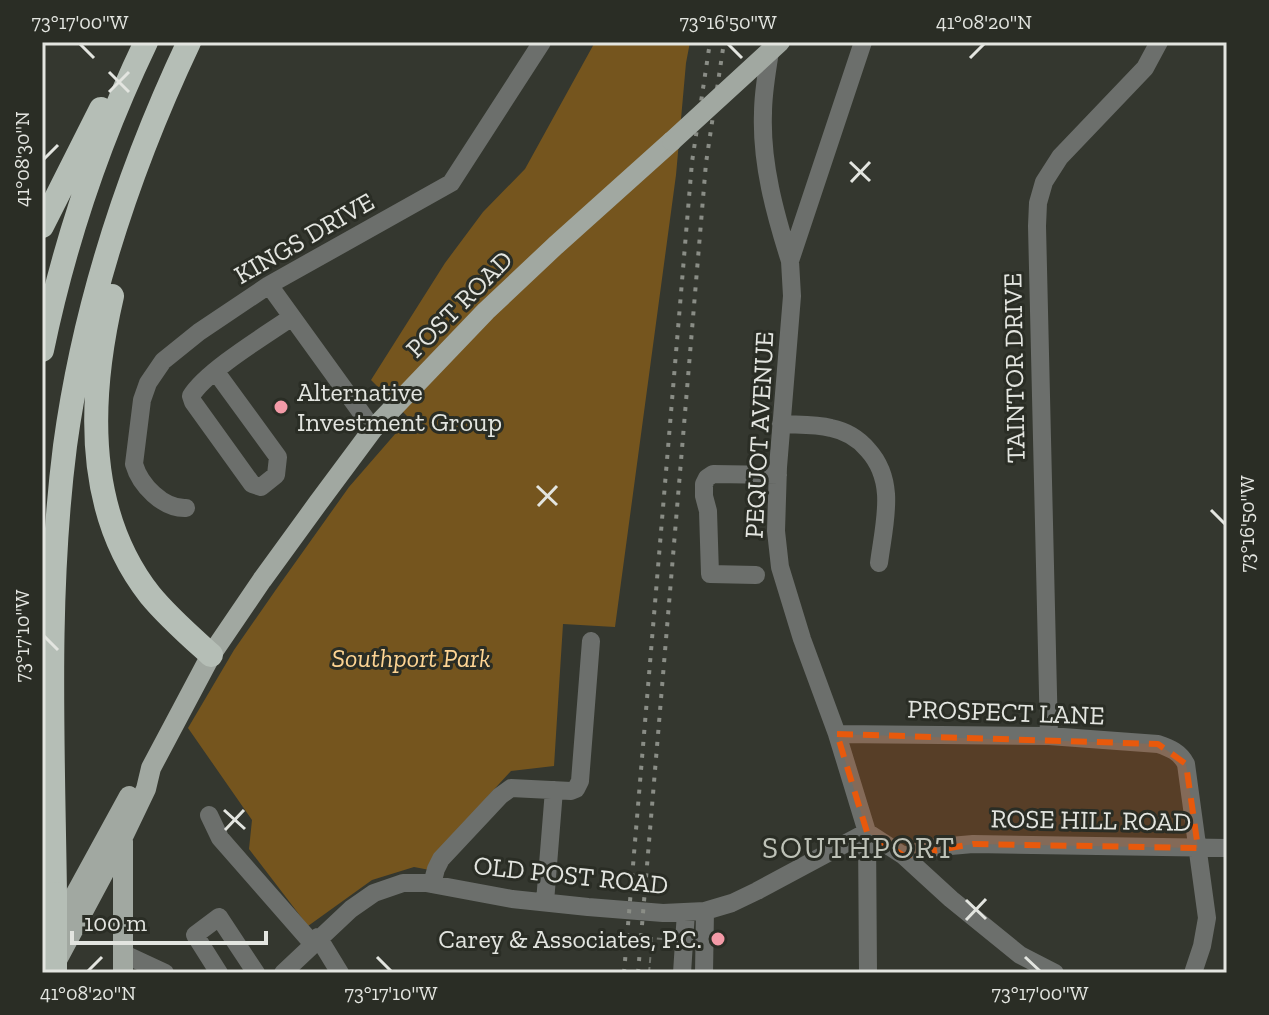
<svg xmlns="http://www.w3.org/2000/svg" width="1269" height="1015" font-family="'Zilla Slab',serif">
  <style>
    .green { fill: #75551e }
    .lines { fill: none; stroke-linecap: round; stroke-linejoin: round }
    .path { stroke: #6f726b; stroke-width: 2; stroke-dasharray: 6 4; stroke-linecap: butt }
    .minor { stroke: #6c6f6c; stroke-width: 18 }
    .major { stroke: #a1a8a1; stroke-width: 20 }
    .highway { stroke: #b5beb6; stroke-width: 24 }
    .rail { stroke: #8a8d86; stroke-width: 4; stroke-dasharray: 4 8; stroke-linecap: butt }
    .major-bridge { stroke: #a1a8a1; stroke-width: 20 }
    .highway-bridge { stroke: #b5beb6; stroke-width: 24 }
    .marked { fill: #e8590c; fill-opacity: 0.2; stroke: #e8590c; stroke-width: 6; stroke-dasharray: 16 10; stroke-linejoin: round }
    .ticks { fill: none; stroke: #e3e5e0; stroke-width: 3 }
    .poi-dot { fill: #f39aa7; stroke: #2a2d25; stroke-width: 3 }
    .labels { text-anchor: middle; stroke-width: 6; stroke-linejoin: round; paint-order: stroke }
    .street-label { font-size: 26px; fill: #e3e5e0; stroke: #2a2d25 }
    .poi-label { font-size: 26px; fill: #e3e5e0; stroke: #2a2d25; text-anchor: start }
    .park-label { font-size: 26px; font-style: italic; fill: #fdd493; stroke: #2a2d25 }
    .quarter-label { font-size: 30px; letter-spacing: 2px; fill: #bec2b8; stroke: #2a2d25 }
    .neatline { fill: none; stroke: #e3e5e0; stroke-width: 3 }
    .ticks-label { font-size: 20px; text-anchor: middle; fill: #e3e5e0 }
  </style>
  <rect width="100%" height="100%" fill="#34372f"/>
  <!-- green -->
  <path class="green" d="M595 42H690L686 63 676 175 615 627 563 624 554 766 511 771 488 796 435 871 414 867 372 880 308 926 249 849 252 820 188 728 234 650 275 591 349 487 409 418 371 380 445 263 483 212 525 169Z"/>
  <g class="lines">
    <!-- path -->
    <path class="path" d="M649 973 652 938 662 939V929"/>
    <!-- minor -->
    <path class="minor" d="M863 42 790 261 792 296 778 467 776 531 780 567 802 639 837 734 867 832 868 973
      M771 44C768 67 763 90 763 113 761 163 775 214 790 261
      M269 285 373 429
      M216 372 278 457 276 475 261 487 252 484 193 402 191 396C206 371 266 335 292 317
      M781 424C798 425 815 424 831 428 846 431 858 438 868 450 897 482 884 523 879 563
      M186 508C163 509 140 485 134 464L142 400 148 383 163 361 199 332 269 285 451 183 542 42
      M756 575 710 574 708 511 704 496V484L707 478 713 474 778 475
      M837 734 1049 736 1158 744C1170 748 1180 752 1186 764L1207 918 1202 946 1193 973
      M1049 736 1037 226 1038 203 1044 182 1060 157 1145 68 1159 42
      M209 815 220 838 312 943
      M904 856 951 899 1020 955 1055 973
      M432 884 436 869 441 859 500 796 511 788 571 791 576 789 580 781 591 641
      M545 902 554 790
      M318 937 340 973
      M122 953 165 973
      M219 973 195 935 219 917 256 973
      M283 973 351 909 374 893 403 883H426L512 899 588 907 663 913 705 911 732 903 757 891 867 832 904 856 928 848 973 844 1227 848
      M682 973 686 912
      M704 973 705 911"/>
    <!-- major -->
    <path class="major" d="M42 955 129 796
      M55 964 123 837 146 789 151 768 211 655 262 580 318 503 373 429 486 311 555 246 672 141
      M123 973V841"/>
    <!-- highway -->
    <path class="highway" d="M42 226 101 109
      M112 296C89 395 83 510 150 595 168 617 190 636 211 655
      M42 350C64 244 99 140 146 42
      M55 894C53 745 46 594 65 446 84 306 129 169 189 42"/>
    <!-- rail -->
    <path class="rail" d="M624 973 692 162 710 42
      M638 973 706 163 724 42"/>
    <!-- major-bridge -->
    <path class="major-bridge" d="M672 141 780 42"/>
    <!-- highway-bridge -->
    <path class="highway-bridge" d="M55 894V973"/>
  </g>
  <!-- marked area -->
  <path class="marked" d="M837 734 1158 744 1186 764 1198 848 973 844 904 856 867 832Z"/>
  <!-- ticks -->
  <path class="ticks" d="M80 44 94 58M728 44 742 58M970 58 984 44M109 72 129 92M109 92 129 72M44 159 58 145M850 162 870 181M851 182 870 162M537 486 557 505M538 506 557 486M1211 510 1225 524M44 636 58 650M224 810 245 829M225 830 244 810M966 900 986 919M966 920 986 899M377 957 391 971M1025 957 1040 971M88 971 102 957"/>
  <!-- markers -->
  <g class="poi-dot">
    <circle cx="281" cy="407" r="8"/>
    <circle cx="718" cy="939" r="8"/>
  </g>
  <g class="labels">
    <!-- street labels -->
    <g class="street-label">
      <text transform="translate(304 238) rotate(-30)" y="9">KINGS DRIVE</text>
      <text transform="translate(459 304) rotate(-45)" y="9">POST ROAD</text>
      <text transform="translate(1014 368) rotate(-91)" y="9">TAINTOR DRIVE</text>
      <text transform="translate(759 435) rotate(-87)" y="9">PEQUOT AVENUE</text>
      <text transform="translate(1006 712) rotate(2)" y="9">PROSPECT LANE</text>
      <text transform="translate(1091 820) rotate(1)" y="9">ROSE HILL ROAD</text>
      <text transform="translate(571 875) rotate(6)" y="9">OLD POST ROAD</text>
    </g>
    <!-- poi labels -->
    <g class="poi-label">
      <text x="297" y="401">Alternative<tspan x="297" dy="30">Investment Group</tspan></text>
      <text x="702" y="948" text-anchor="end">Carey &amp; Associates, P.C.</text>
    </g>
    <!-- park labels -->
    <g class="park-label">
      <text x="411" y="667">Southport Park</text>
    </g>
    <!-- quarter labels -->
    <g class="quarter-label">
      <text x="859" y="858">SOUTHPORT</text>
    </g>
  </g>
  <!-- border -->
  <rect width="1269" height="1015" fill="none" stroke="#2a2d25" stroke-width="88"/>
  <!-- scale -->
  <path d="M72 931v12h194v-12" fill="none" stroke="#e3e5e0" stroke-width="4"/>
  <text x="84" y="931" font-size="24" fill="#e3e5e0" stroke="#2a2d25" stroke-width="6" paint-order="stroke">100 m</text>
  <rect x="44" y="44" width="1181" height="927" class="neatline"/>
  <g class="ticks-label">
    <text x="80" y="29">73°17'00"W</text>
    <text x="728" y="29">73°16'50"W</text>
    <text x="984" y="29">41°08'20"N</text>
    <text transform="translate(22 159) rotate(-90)" y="7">41°08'30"N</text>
    <text transform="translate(1247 524) rotate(-90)" y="7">73°16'50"W</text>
    <text transform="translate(22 636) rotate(-90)" y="7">73°17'10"W</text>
    <text x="88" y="1000">41°08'20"N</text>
    <text x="391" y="1000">73°17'10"W</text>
    <text x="1040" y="1000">73°17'00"W</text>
  </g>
</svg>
